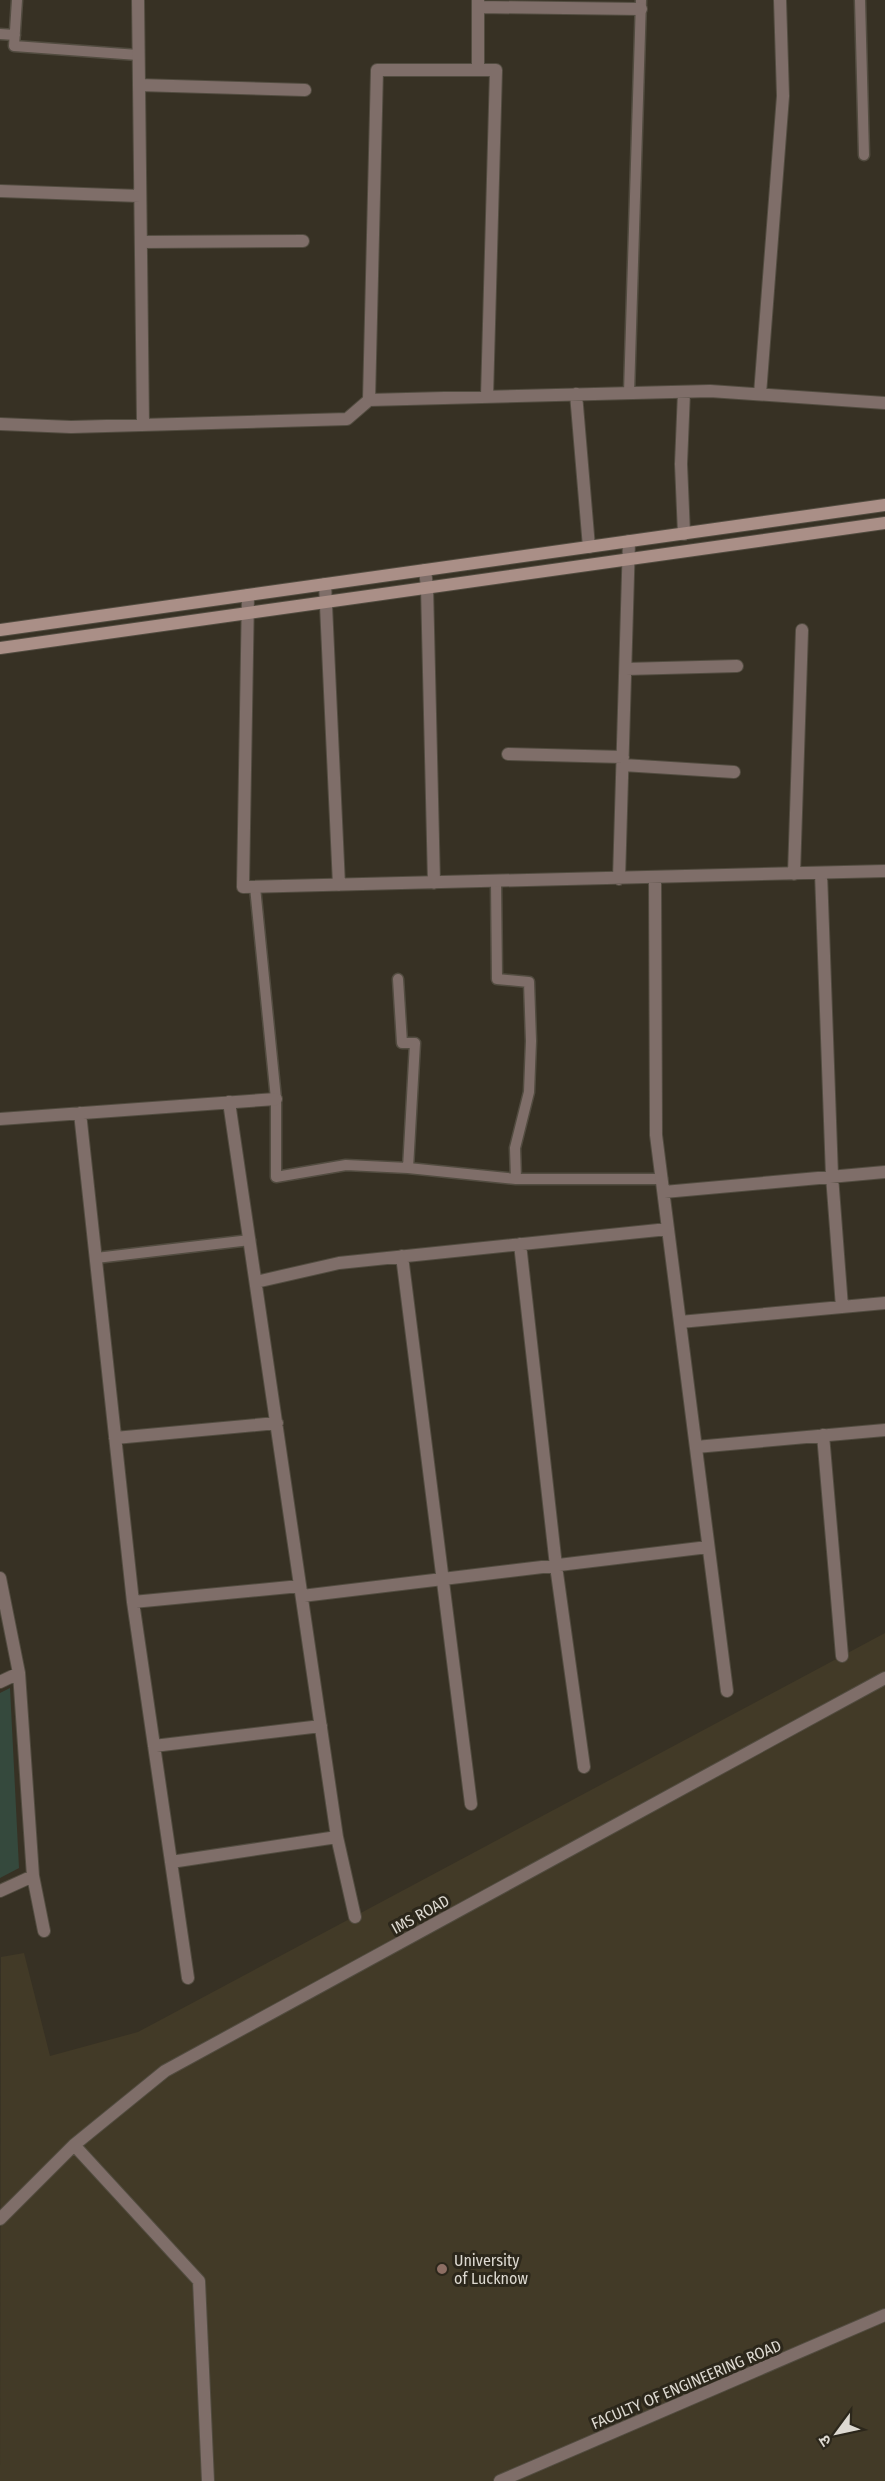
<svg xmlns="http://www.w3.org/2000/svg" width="885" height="2481" font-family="'Fira Sans Condensed','Noto Sans Devanagari',sans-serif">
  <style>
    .built { fill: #423a27 }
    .green { fill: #35493d }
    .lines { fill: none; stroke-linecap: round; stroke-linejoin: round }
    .lane-casing { stroke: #524c40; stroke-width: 13 }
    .street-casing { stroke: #524c40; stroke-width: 14 }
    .secondary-casing { stroke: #524c40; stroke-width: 14 }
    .lane { stroke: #7f6e69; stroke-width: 10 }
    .street { stroke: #7f6e69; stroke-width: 12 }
    .secondary { stroke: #aa8f87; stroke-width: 12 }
    .education-dot { fill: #8d6e63; stroke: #2c271b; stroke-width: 2 }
    .labels { text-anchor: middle; stroke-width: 6; stroke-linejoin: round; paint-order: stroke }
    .street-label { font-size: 16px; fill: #ddd9d1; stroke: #2c271b }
    .poi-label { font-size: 16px; fill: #ddd9d1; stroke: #2c271b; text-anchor: start }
  </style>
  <rect width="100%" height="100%" fill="#373124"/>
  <!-- built -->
  <path class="built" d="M885 1633V2481H0L1 1957 24 1953 50 2056 138 2032Z"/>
  <!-- green -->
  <path class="green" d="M10 1688 19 1868 0 1878V1693Z"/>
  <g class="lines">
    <defs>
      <path id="lane" d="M17 0 14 46 138 55
        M860 0 864 155
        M0 34 15 35
        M629 393 641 0
        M496 881 497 979 529 982 531 1041 529 1092 515 1148 516 1179
        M255 887 276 1099V1177L346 1165 408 1168 516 1179H662
        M398 979 402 1043H415L408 1168
        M96 1258 250 1240"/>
      <path id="street" d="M138 0 143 425
        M478 7 641 9
        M478 70V0
        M139 85 305 90
        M0 191 140 196
        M141 242 303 241
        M684 392 681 464 684 534
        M576 394 589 547
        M760 394 783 96 780 0
        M369 400 377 70H496L487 397
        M0 424 71 427 347 419 369 400 710 391 885 403
        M425 570 427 587 434 883
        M325 584 339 885
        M248 595 243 887 885 871
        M626 669 737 666
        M508 754 623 757
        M623 765 734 772
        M821 873 832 1176 842 1307
        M794 874 802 630
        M655 878 656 1135 727 1691
        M619 879 629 541
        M229 1102 337 1837 355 1917
        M80 1113 133 1602 188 1978
        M0 1119 276 1099
        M664 1192 885 1172
        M520 1244 556 1566 584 1767
        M402 1256 471 1804
        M256 1282 339 1263 668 1229
        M680 1322 885 1303
        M823 1435 842 1656
        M115 1438 277 1423
        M696 1447 885 1430
        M0 1578 19 1673 33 1876 44 1931
        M302 1596 708 1547
        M133 1602 300 1586
        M0 1682 19 1673
        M154 1746 321 1726
        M171 1862 337 1837
        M0 1891 33 1876
        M74 2145 199 2281 208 2481
        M0 2219 74 2145 165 2071 885 1678
        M500 2481 885 2315"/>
      <path id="secondary" d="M0 630 885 505
        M0 648 885 523"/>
    </defs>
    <!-- lane casing -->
    <use href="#lane" class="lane-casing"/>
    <!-- street casing -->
    <use href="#street" class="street-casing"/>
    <!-- secondary casing -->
    <use href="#secondary" class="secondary-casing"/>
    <!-- lane -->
    <use href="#lane" class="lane"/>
    <!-- street -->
    <use href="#street" class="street"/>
    <!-- secondary -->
    <use href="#secondary" class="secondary"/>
  </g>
  <!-- markers -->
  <circle class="education-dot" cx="442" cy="2269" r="6"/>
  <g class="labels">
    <!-- street labels -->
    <g class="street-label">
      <text transform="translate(420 1914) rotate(-29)" y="6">IMS ROAD</text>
      <text transform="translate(686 2384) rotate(-23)" y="6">FACULTY OF ENGINEERING ROAD</text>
    </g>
    <!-- poi labels -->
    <g class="poi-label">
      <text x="454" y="2266">University<tspan x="454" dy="18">of Lucknow</tspan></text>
    </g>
  </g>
  <!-- north arrow -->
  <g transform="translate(837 2433) rotate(237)" stroke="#2c271b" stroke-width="4.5" paint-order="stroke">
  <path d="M0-4.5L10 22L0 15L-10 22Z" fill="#ddd9d1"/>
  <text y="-9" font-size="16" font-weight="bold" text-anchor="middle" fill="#ddd9d1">उ</text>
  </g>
</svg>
